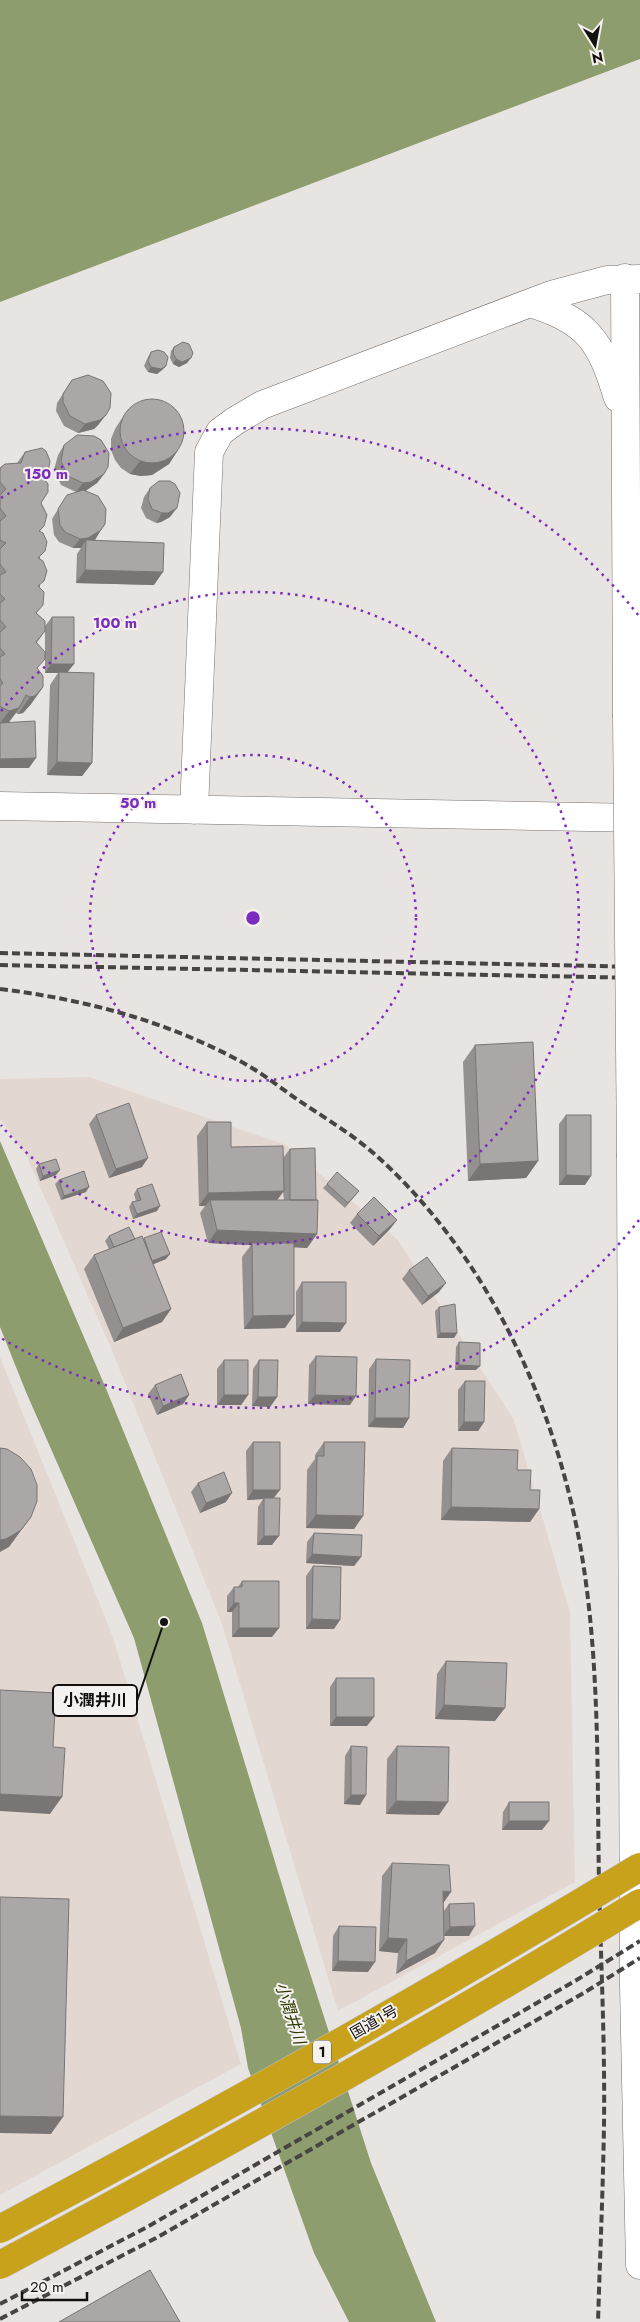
<svg xmlns="http://www.w3.org/2000/svg" width="640" height="2322" font-family="Jost,'Noto Sans JP',sans-serif">
  <style>
    .built { fill: #e3d8d1 }
    .water { fill: #8d9d6e }
    .lines { fill: none; stroke-linecap: round; stroke-linejoin: round }
    .secondary-casing { stroke: #757270; stroke-width: 29 }
    .secondary { stroke: #fff; stroke-width: 28 }
    .rail { stroke: #464543; stroke-width: 4; stroke-dasharray: 8 4; stroke-linecap: butt }
    .secondary-bridge-casing { stroke: #757270; stroke-width: 29; stroke-linecap: butt }
    .highway-bridge-casing { stroke: #c1c1c1; stroke-width: 29; stroke-linecap: butt }
    .secondary-bridge { stroke: #fff; stroke-width: 28 }
    .highway-bridge { stroke: #c9a21b; stroke-width: 28 }
    .wall { fill: #93908f; fill-rule: evenodd }
    .shaded-wall { fill: #787574 }
    .building { fill: #aba7a6; stroke: #787574 }
    .ring { fill: none; stroke: #7b2cbf; stroke-width: 2.5; stroke-dasharray: 2.5 5 }
    .labels { text-anchor: middle; stroke-width: 4; stroke-linejoin: round; paint-order: stroke }
    .shield { fill: #f5f1ef; stroke: #565453; stroke-width: 1 }
    .shield-label { font-size: 14px; font-weight: bold; fill: #121110 }
    .street-label { font-size: 15px; fill: #121110; stroke: #f5f1ef }
    .water-label { font-size: 16px; font-style: italic; fill: #2a3900; stroke: #f5f1ef }
    .centre { fill: #7b2cbf; stroke: #f5f1ef; stroke-width: 2.5 }
    .ring-label { font-size: 15px; text-anchor: middle; font-weight: bold; fill: #7b2cbf; stroke: #f5f1ef; stroke-width: 4; stroke-linejoin: round; paint-order: stroke }
    .leader { fill: none; stroke: #121110; stroke-width: 2 }
    .callout-dot { fill: #121110; stroke: #f5f1ef; stroke-width: 2 }
    .callout { fill: #f5f1ef; stroke: #121110; stroke-width: 2 }
    .callout-label { font-size: 16px; text-anchor: middle; font-weight: bold; fill: #121110 }
  </style>
  <rect width="100%" height="100%" fill="#e8e4e2"/>
  <!-- built -->
  <path class="built" d="M89 1077 286 1145 398 1240 514 1420 570 1612 575 1882 338 2011 222 1624 113 1353 26 1155 0 1119V1079Z
    M0 1357 113 1637 241 2064 0 2195Z"/>
  <!-- water -->
  <path class="water" d="M0 0H640V59L0 302Z
    M0 1141 107 1391 202 1623 290 1911 371 2163 436 2322H349L314 2253 248 2068 241 2028 134 1638 26 1392 0 1327Z"/>
  <g class="lines">
    <defs>
      <path id="secondary" d="M625 278 627 714
        M530 303C588 320 601 342 618 398
        M0 806 640 818
        M194 810 209 452 220 432 235 421 262 405 551 295 607 280 640 279
        M631 1157 634 1986 640 2265"/>
    </defs>
    <!-- secondary casing -->
    <use href="#secondary" class="secondary-casing"/>
    <!-- secondary -->
    <use href="#secondary" class="secondary"/>
    <!-- rail -->
    <path class="rail" d="M0 953 640 967
      M0 965 640 978
      M0 989C82 999 163 1020 236 1059 258 1070 278 1086 298 1100 325 1118 355 1136 379 1158 486 1256 552 1397 579 1539 600 1652 597 1770 599 1884 601 1964 605 2044 604 2124 603 2190 600 2256 598 2322
      M0 2304 149 2226 575 1981 640 1941
      M0 2319 156 2238 582 1994 640 1958"/>
    <defs>
      <path id="secondary-bridge" d="M627 714 631 1157"/>
      <path id="highway-bridge" d="M0 2229C216 2114 430 1994 640 1867
        M0 2265C216 2150 431 2031 640 1903"/>
    </defs>
    <!-- secondary-bridge casing -->
    <use href="#secondary-bridge" class="secondary-bridge-casing"/>
    <!-- highway-bridge casing -->
    <use href="#highway-bridge" class="highway-bridge-casing"/>
    <!-- secondary-bridge -->
    <use href="#secondary-bridge" class="secondary-bridge"/>
    <!-- highway-bridge -->
    <use href="#highway-bridge" class="highway-bridge"/>
  </g>
  <!-- wall -->
  <path class="wall" d="M174 347 187 363 179 367 173 364 170 358 171 351Z
    M151 352 166 366 162 370 157 374 148 372 144 366 148 357Z
    M72 380 99 424 94 429 78 433 64 426 56 411 57 403Z
    M124 415 178 450 169 464 152 475 141 476 130 474 121 468 115 460 111 450V439L115 429Z
    M64 445 104 474 97 483 85 491 95 540 93 541 154 585 76 583 77 554 81 548H73L59 542 54 535 52 519 67 495 78 492H76L61 485 54 470 58 455Z
    M25 452 43 477 41 503 44 526 40 531V587L37 614V643L38 669 43 687 31 704 23 713 18 714 16 713 9 722 29 768H0V468L1 467 17 463Z
    M150 488 170 517 161 522 156 523 146 518 141 508 144 497Z
    M52 617 68 672 92 763 82 776 47 775 50 685 58 673H45V626Z
    M475 1045 538 1161 526 1178 468 1181 463 1062Z
    M96 1115 142 1167 109 1178 89 1124Z
    M566 1115 585 1185H559V1124Z
    M207 1122 231 1147 283 1158 290 1149 317 1234 307 1248 294 1247 285 1328 244 1329 242 1257 251 1245 208 1243 200 1213 205 1206H199L197 1136ZM283 1191 284 1200H277Z
    M39 1164 56 1175 40 1181 36 1169Z
    M59 1180 86 1192 61 1200 55 1184Z
    M327 1184 359 1191 345 1208 323 1188Z
    M137 1189 157 1211 133 1219 129 1207 132 1202 136 1201 134 1194Z
    M357 1214 397 1220 390 1229 373 1246 350 1223Z
    M109 1236 135 1239H143L166 1259 153 1264 171 1309 162 1322 114 1342 84 1269 94 1255 109 1249 105 1241Z
    M409 1270 439 1292 422 1305 402 1279Z
    M302 1282 340 1332H296V1292Z
    M439 1307 457 1333 454 1338H437L435 1311Z
    M459 1342 476 1370H455L456 1347Z
    M316 1356 350 1405 308 1404 309 1365Z
    M376 1359 409 1418 403 1428 368 1427 369 1369Z
    M224 1360 248 1395 241 1405H217V1369Z
    M259 1360 277 1397 270 1407 252 1406 253 1369Z
    M465 1381 484 1422 478 1431H458V1390Z
    M155 1385 189 1395 183 1404 157 1415 148 1394Z
    M253 1442 274 1498 272 1545H257L258 1507 263 1499 247 1500 246 1451Z
    M324 1442 363 1516 354 1529 306 1528 307 1470 315 1459V1455Z
    M452 1448 517 1470 530 1490 539 1509 530 1522 441 1520 443 1461Z
    M198 1483 226 1502 200 1513 191 1492Z
    M314 1533 361 1557 354 1566 306 1563 307 1542Z
    M313 1566 334 1629H306V1576Z
    M242 1581 272 1637H232V1612H227V1596L234 1587H238Z
    M446 1661 495 1721 435 1719 437 1674Z
    M336 1678 367 1726H330V1687Z
    M351 1746 360 1805 344 1804 345 1756Z
    M397 1746 439 1815 386 1814 387 1759Z
    M509 1802 542 1830H502L503 1812Z
    M392 1863 443 1903V1912L449 1904 469 1936H444L435 1953 396 1974 398 1953 379 1951 382 1876Z
    M339 1926 368 1972 332 1971 333 1936Z"/>
  <!-- shaded-wall -->
  <path class="shaded-wall" d="M191 358 187 363 179 367 173 364 176 359Z
    M166 366 162 370 157 374 148 372 151 367Z
    M106 415 99 424 94 429 78 433 85 424Z
    M178 450 169 464 152 475 141 476 130 474 140 461Z
    M104 474 97 483 84 492H76L83 483Z
    M177 508 170 517 161 522 156 523 162 513Z
    M101 530 95 540 86 545V540L81 548H73L80 539Z
    M85 570 163 572 154 585 76 583Z
    M45 631 33 648 36 642Z
    M51 664H74L67 673 59 672 58 673H45Z
    M43 687 31 704 23 713 18 714 30 697Z
    M19 708 7 725 0 723 9 711Z
    M36 758 29 768H0V759Z
    M57 762 92 763 82 776 47 775Z
    M148 1158 142 1167 109 1178 116 1169Z
    M538 1161 526 1178 468 1181 480 1164Z
    M60 1170 56 1175 40 1181 43 1176Z
    M566 1175 591 1176 585 1185H559Z
    M89 1187 86 1192 61 1200 64 1196Z
    M284 1191 274 1204 210 1200 205 1206H199L208 1193Z
    M160 1206 157 1211 133 1219 137 1214Z
    M397 1220 390 1229 373 1246 379 1236Z
    M217 1230 317 1234 307 1248 252 1245V1243L251 1245 208 1243Z
    M170 1254 166 1259 149 1266 152 1261Z
    M446 1283 439 1292 422 1305 428 1296Z
    M171 1309 162 1322 114 1342 123 1328Z
    M294 1315 285 1328 244 1329 253 1316Z
    M302 1322 346 1323 340 1332H296Z
    M440 1333H457L454 1338H437Z
    M459 1365 480 1366 476 1370H455Z
    M189 1395 183 1404 157 1415 163 1406Z
    M224 1395H248L241 1405H217Z
    M315 1395 356 1396 350 1405 308 1404Z
    M258 1397H277L270 1407 252 1406Z
    M375 1418H409L403 1428 368 1427Z
    M464 1422H484L478 1431H458Z
    M253 1490H280L273 1499 264 1498 263 1499 247 1500Z
    M232 1493 226 1502 200 1513 206 1503Z
    M451 1507 539 1509 530 1522 441 1520Z
    M316 1515 363 1516 354 1529 306 1528Z
    M31 1517 9 1547 0 1552V1540Z
    M264 1536H279L272 1545H257Z
    M312 1554 361 1557 354 1566 306 1563Z
    M234 1603H239L232 1612H227Z
    M312 1619 340 1620 334 1629H306Z
    M239 1628H279L272 1637H232Z
    M444 1705 505 1708 495 1721 435 1719Z
    M336 1717H374L367 1726H330Z
    M0 1794 62 1797 50 1814 0 1811Z
    M351 1795H366L360 1805 344 1804Z
    M396 1801 448 1802 439 1815 386 1814Z
    M509 1821H549L542 1830H502Z
    M443 1891 451 1892 442 1905Z
    M475 1926 469 1936H443L450 1927Z
    M388 1938 407 1939 398 1953 379 1951Z
    M444 1940 435 1953 396 1974 406 1961Z
    M338 1961 375 1962 368 1972 332 1971Z
    M0 2116 63 2117 51 2134 0 2133Z"/>
  <!-- building -->
  <path class="building" d="M183 342 189 344 193 353 191 358 182 362 176 359 173 353 174 347Z
    M158 350 164 352 168 357 166 366 161 369 151 367 148 361 151 352Z
    M88 375 103 381 111 393 110 408 106 415 100 420 85 424 70 416 63 402V394L72 380Z
    M120 431a32 32 0 1 1 64 0a32 32 0 1 1-64 0Z
    M77 435 94 436 101 440 109 453 108 467 104 474 91 482 83 483 68 476 61 461 64 445Z
    M42 448 46 451 50 461 49 467 43 477 48 484V492L41 503 47 515 44 526 39 531 43 533 47 542 45 551 38 558 43 561 47 571 44 581 38 586 44 592 43 605 36 613 45 621V631L36 642 45 652V659L37 668 43 676V687L35 696 30 697 26 695 19 708 9 711 1 707 0 706V686L3 683 0 679V657L5 654 0 648V632L6 627 0 620V603L5 599 0 594V575L6 572 0 564V549L6 543 0 540V521L6 516 0 508V495L6 489 0 482V470L1 467 5 464 21 463 25 452Z
    M159 481H170L175 484 180 493 177 508 168 513H162L152 509 148 499 150 488Z
    M83 490 98 496 106 509 105 524 101 530 88 538 80 539 65 532 60 525 58 509 67 495Z
    M86 540 164 543 163 572 85 570Z
    M52 617H74V664H51Z
    M59 672 94 673 92 763 57 762Z
    M35 721 36 758 0 759V723Z
    M533 1042 538 1161 480 1164 475 1045Z
    M129 1103 148 1158 116 1169 96 1115Z
    M566 1115H591V1176L566 1175Z
    M207 1122H231V1147L283 1146 284 1191 208 1193Z
    M315 1148 316 1200H290V1149Z
    M56 1159 60 1170 43 1176 39 1164Z
    M84 1171 89 1187 64 1196 59 1180Z
    M337 1172 359 1191 348 1203 327 1184Z
    M152 1184 160 1206 137 1214 132 1202 141 1200 137 1189Z
    M374 1197 397 1220 379 1236 357 1214Z
    M210 1200H318L317 1234 217 1230Z
    M129 1227 135 1239 114 1247 109 1236Z
    M161 1232 170 1254 152 1261 144 1238Z
    M142 1236 171 1309 123 1328 94 1255Z
    M252 1243H294V1315L253 1316Z
    M427 1257 446 1283 428 1296 409 1270Z
    M302 1282H346V1323L302 1322Z
    M455 1304 457 1333H440L439 1307Z
    M459 1342 480 1343V1366L459 1365Z
    M316 1356 357 1357 356 1396 315 1395Z
    M376 1359 410 1360 409 1418H375Z
    M224 1360H248V1395H224Z
    M259 1360H278L277 1397H258Z
    M181 1374 189 1395 163 1406 155 1385Z
    M465 1381H485L484 1422H464Z
    M253 1442H280V1490H253Z
    M324 1442H365L363 1516 316 1515 317 1456H324Z
    M0 1448 7 1449 20 1457 31 1469 37 1485V1501L31 1517 21 1530 6 1539 0 1540Z
    M452 1448 518 1450 517 1470H531L530 1490H540L539 1509 451 1507Z
    M224 1472 232 1493 206 1503 198 1483Z
    M264 1498H280L279 1536H264Z
    M314 1533 362 1535 361 1557 312 1554Z
    M313 1566 341 1567 340 1620 312 1619Z
    M242 1581H279V1628H239V1603H234V1587H242Z
    M446 1661 507 1663 505 1708 444 1705Z
    M336 1678H374V1717H336Z
    M0 1690 56 1693 53 1747 65 1748 62 1797 0 1794Z
    M351 1746 367 1747 366 1795H351Z
    M397 1746 449 1747 448 1802 396 1801Z
    M509 1802H549V1821H509Z
    M392 1863 449 1865 451 1892 443 1891 444 1940 406 1961 407 1939 388 1938Z
    M0 1897 69 1899 63 2117 0 2116Z
    M474 1903 475 1926 450 1927 449 1904Z
    M339 1926 376 1927 375 1962 338 1961Z
    M150 2270 180 2322H59Z"/>
  <!-- distance rings -->
  <g class="ring">
    <circle cx="253" cy="918" r="163"/>
    <path d="M1 711A326 326 0 1 1 1 1125"/>
    <path d="M639 1220A490 490 0 0 1 1 1338M1 498A490 490 0 0 1 639 616"/>
  </g>
  <g class="labels">
    <!-- shield labels -->
    <rect class="shield" x="313" y="2040.5" width="18" height="23" rx="4"/>
    <g class="shield-label">
      <text x="322" y="2057">1</text>
    </g>
    <!-- street labels -->
    <g class="street-label">
      <text transform="translate(374 2022) rotate(-30)" y="5">国道1号</text>
    </g>
    <!-- water labels -->
    <g class="water-label">
      <text transform="translate(291 2013) rotate(72)" y="6">小潤井川</text>
    </g>
  </g>
  <circle cx="253" cy="918" r="8" class="centre"/>
  <g class="ring-label">
    <text x="46" y="479">150 m</text>
    <text x="115" y="628">100 m</text>
    <text x="138" y="808">50 m</text>
  </g>
  <!-- callouts -->
  <path class="leader" d="M164 1622L137 1701"/>
  <circle class="callout-dot" cx="164" cy="1622" r="5"/>
  <rect class="callout" x="53" y="1685" width="84" height="31" rx="5"/>
  <g class="callout-label">
    <text x="95" y="1706">小潤井川</text>
  </g>
  <!-- north arrow -->
  <g transform="translate(595 45) rotate(169)" stroke="#f5f1ef" stroke-width="4" paint-order="stroke">
  <path d="M0-4L9 19L0 12L-9 19Z" fill="#121110"/>
  <text y="-8" font-size="14" font-weight="bold" text-anchor="middle" fill="#121110">N</text>
  </g>
  <!-- scale -->
  <path d="M22 2292v8h65v-8" fill="none" stroke="#121110" stroke-width="2.5"/>
  <text x="30" y="2292" font-size="15" fill="#121110" stroke="#f5f1ef" stroke-width="4" paint-order="stroke">20 m</text>
</svg>
